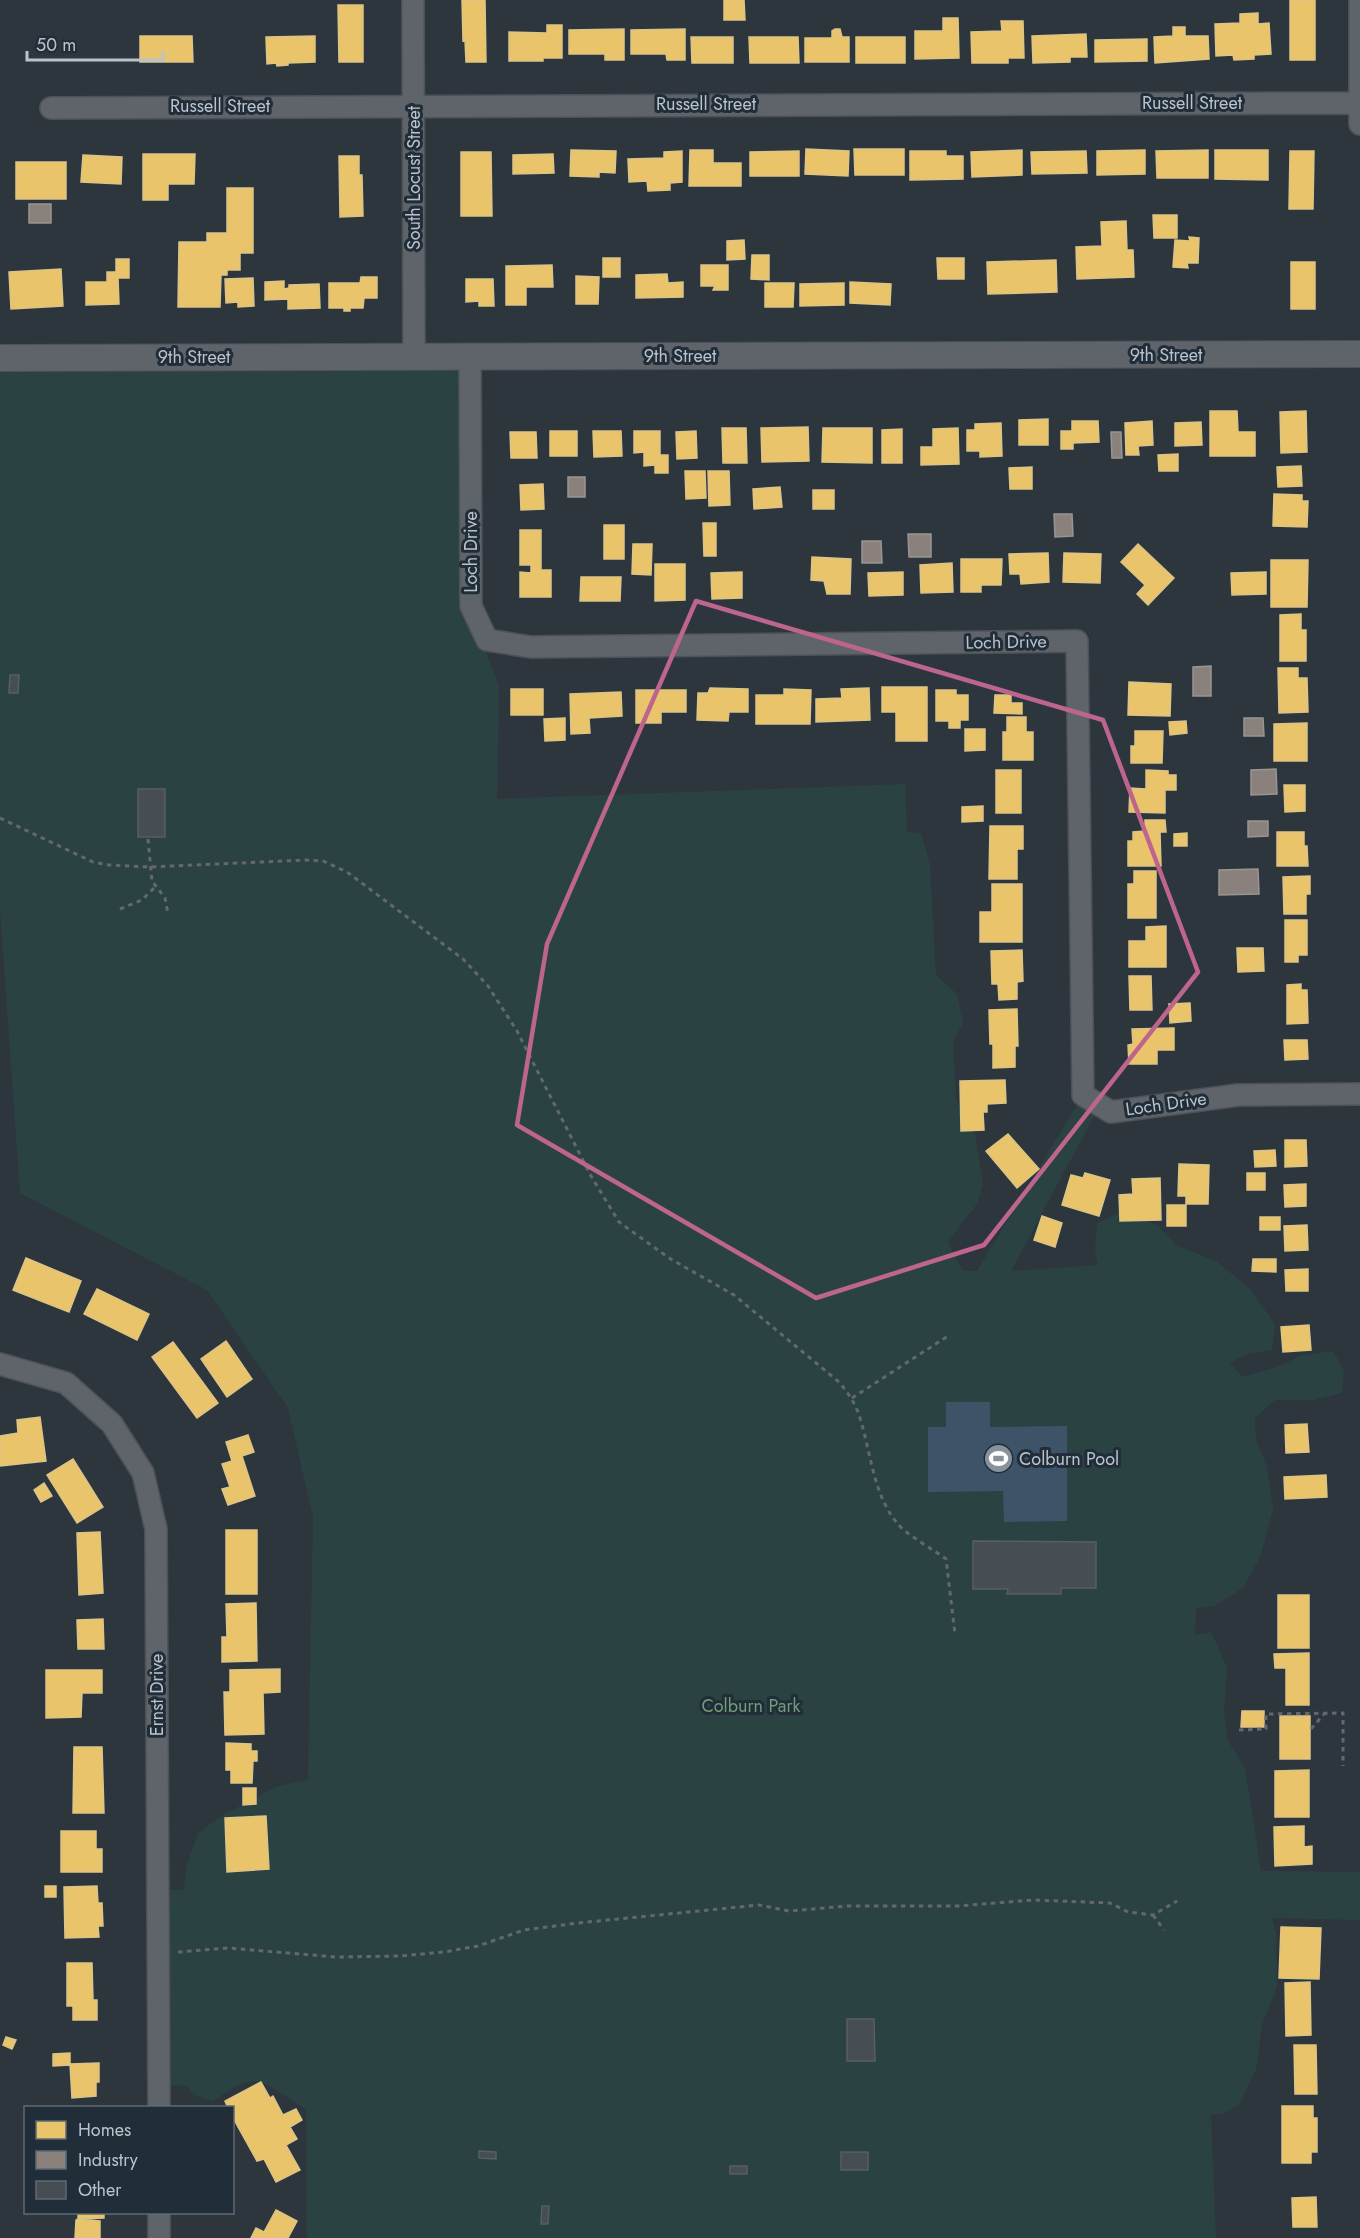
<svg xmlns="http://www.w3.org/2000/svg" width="1360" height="2238" font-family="Jost,sans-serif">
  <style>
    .green { fill: #2b4243 }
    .water { fill: #3d5468 }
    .homes { fill: #e9c46a; stroke: #dbc487; stroke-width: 1.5 }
    .industry { fill: #8a817c; stroke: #989594; stroke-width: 1.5 }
    .building { fill: #464d53; stroke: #575e64; stroke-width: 1.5 }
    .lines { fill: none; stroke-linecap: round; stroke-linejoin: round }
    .minor-casing { stroke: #4d5257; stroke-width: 24 }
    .tertiary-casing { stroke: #4d5257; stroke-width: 28 }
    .path { stroke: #62686e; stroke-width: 3; stroke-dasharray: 4.5 4.5; stroke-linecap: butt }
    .minor { stroke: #5e646a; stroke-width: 21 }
    .tertiary { stroke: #5e646a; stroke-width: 26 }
    .marked { fill: none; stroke: #be658e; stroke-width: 4.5; stroke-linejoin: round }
    .labels { text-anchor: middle; stroke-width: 6; stroke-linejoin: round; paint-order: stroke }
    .street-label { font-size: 18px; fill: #bac3cc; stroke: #212d38 }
    .poi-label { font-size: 18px; fill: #bac3cc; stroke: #212d38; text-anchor: start }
    .park-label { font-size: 18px; fill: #729d76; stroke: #212d38 }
  </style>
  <rect width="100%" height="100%" fill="#2e363d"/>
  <!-- green -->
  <path class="green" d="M470 357 471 606 487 640V655L499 686 497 799 905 784 907 832 921 833 930 865 936 975 957 994 963 1023 953 1042 956 1100 975 1135 983 1185 977 1204 948 1242 963 1271H977L1083 1095 1100 1105 1011 1271 1098 1265 1095 1251 1097 1223 1125 1210 1158 1226 1176 1245 1216 1261 1249 1288 1275 1324 1272 1350 1247 1354 1230 1363 1242 1377 1275 1368 1300 1356 1333 1351 1344 1370 1342 1393 1314 1400H1275L1255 1418 1256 1439 1267 1467 1273 1509 1261 1555 1243 1588 1214 1606 1196 1608 1195 1635 1211 1632 1227 1667 1224 1710 1227 1739 1245 1768 1261 1871 1360 1872V1920L1272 1918 1276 1933 1277 1987 1262 2025 1256 2069 1239 2105 1222 2114 1211 2115 1216 2238H307L306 2109C287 2100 267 2077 247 2082 235 2085 223 2095 213 2101L193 2095 187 2085 159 2086 158 1890H184L186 1868 198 1833 223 1815 278 1786 308 1780 313 1517 288 1408 207 1290 20 1193 0 910V358Z"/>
  <!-- water -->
  <path class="water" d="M946 1402H990V1427L1067 1426V1521L1004 1522 1003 1491 928 1492V1427H946Z"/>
  <!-- homes -->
  <path class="homes" d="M462 0H485L486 62H466L465 40 463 41Z
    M724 0H744L745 20H724Z
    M1290 0H1315V60H1290Z
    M338 5H363V62H339Z
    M1258 13V24L1269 23 1271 54 1254 55V59L1234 60 1233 55 1216 56 1215 24 1240 23V14Z
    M943 18H958L959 58 915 59V31H943Z
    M1001 21H1023L1024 58H1008V63H972L971 32 1002 31Z
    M547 25H562V58H543V61H509V32L547 33Z
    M1173 27H1185V36H1208L1209 59 1155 63 1154 37 1173 36Z
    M624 29V60H605V54H569V30Z
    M685 29V60H667L666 54H631V30Z
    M835 29H840L842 37H849V62H805V38H832V31Z
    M1086 34 1087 57H1070V62L1033 63 1032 36Z
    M140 36H192L193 62H140Z
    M315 36V62L288 63V65L277 66 276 63 267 64 266 37Z
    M691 37H733V63H692Z
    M749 37H798L799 63H750Z
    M856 37H905V63H856Z
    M1147 39V61L1095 62V40Z
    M806 149 849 151 848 176 805 174Z
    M854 149H904V175H855Z
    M571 150 616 151 615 173 599 172V177L570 176Z
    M690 150H713V163H741V186H689Z
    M1022 150V175L972 177 971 152Z
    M1145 150V174L1097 175V151Z
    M1208 150V178H1157L1156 151Z
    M1215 150H1268V180L1215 179Z
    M682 151V182L670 183V190L648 191 647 181 629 182 628 159 664 158V152Z
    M799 151V176H750V152Z
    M910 151H946V156H963V179L910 180Z
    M1086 151 1087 173 1032 174 1031 152Z
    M1290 151H1314L1313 209H1289Z
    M461 152H491L492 216H461Z
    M143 154H195L194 184H168V200H143Z
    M553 154 554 173 513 174V155Z
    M83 155 122 157 121 184 81 182Z
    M339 156H359V175H362L363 216 340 217Z
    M16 162H66V199H16Z
    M227 188H253V253H240V270H227V275H221L220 307H178L179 242H207V233H227Z
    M1153 215H1177V238H1154Z
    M1126 221 1127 250H1133L1134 277 1077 279 1076 247 1102 246 1101 222Z
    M1189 237 1199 238 1198 263H1187L1188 268 1173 267 1175 240 1190 241Z
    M744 240 745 259 727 260V241Z
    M752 255H769V280L751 279Z
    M603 258H620V277H603Z
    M937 258H964V279H938Z
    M116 259H129V278H118L119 304 86 305V282H107V272H116Z
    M1056 260 1057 292 988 294 987 262Z
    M1291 262H1315V309H1291Z
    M552 265 553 287H526V305H506V266Z
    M701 265H728V290H713L715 286H701Z
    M61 269 63 306 11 309 9 272Z
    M667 274 668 283 683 282V297L636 298V275Z
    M576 276 599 277 598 304H576Z
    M361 277H377V298H364L363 308H350V311H344V308H329V283H360Z
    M253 278 254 306 238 307V302L226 303 225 279Z
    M466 279H493L494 306H479V301L466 302Z
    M284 281V289L289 288V285L319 284 320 308 288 309V299L265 300V282Z
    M850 282 891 284 890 305 850 303Z
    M765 283H794L793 307H765Z
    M844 283V305L800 306V284Z
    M1210 411H1237L1238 432H1255V456H1210Z
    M1306 411 1307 452 1281 453 1280 412Z
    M1048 419V445H1019V420Z
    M1072 421H1098L1099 442 1073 443V449H1061V431H1072Z
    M1152 421 1153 445 1138 446 1139 455H1126L1125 423Z
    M1201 422 1202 445 1175 446V423Z
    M1001 423 1002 456 980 457V451H967V430H975V424Z
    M808 427 809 461 762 462 761 428Z
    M722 428H746L747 463H723Z
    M823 428H872V463L822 462Z
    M958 428 959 464 921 465V447H933V429Z
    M902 429V463H882V430Z
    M550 431H577V456H550Z
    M593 431H621L622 456 594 457Z
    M634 431H660V455H668V473H655V465L644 466V452L634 453Z
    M696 431 697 458 677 459 676 432Z
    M510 432H536L537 458H511Z
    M1178 454V471H1159L1158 455Z
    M1301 466 1302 486 1278 487 1277 467Z
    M1032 467V489H1010L1009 468Z
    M685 471H705L706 498 686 499Z
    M708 471H729L730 505 709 506Z
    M543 484 544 509 521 510 520 485Z
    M780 487 782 507 754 509 753 489Z
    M813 490H834V509H813Z
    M1274 494 1302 495V501H1308L1307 527 1273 526Z
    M703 523H716V556H704Z
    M604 525H624V559H604Z
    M520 530H541V570H551V597H520V572L531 573V565H520Z
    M633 544H652L651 575 632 574Z
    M1138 544 1174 578 1148 605 1137 594 1145 585 1121 562Z
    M1048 553 1049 582 1021 584 1020 574H1010L1009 554Z
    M1064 553 1101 554 1100 583 1063 582Z
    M812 557 851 559 850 594H827L824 581 811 580Z
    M961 559H1002L1001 585H981V592H961Z
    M1271 560H1308L1307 607H1271Z
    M952 563 953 592 921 593 920 565Z
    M655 564H685V600L655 601Z
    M742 572V598L712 599 711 573Z
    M903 572V595L869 596 868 573Z
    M1266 572V594L1232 595 1231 573Z
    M581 577H621L620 601H580Z
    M1301 614V630H1306V661H1280V615Z
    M1278 668H1298V678H1307L1308 712 1279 713Z
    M1129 682 1171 684 1170 716 1128 715Z
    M882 687H927V741H896V712H882Z
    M710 688 748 689V712H729L728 721 697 720 698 693H708Z
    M869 688 870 720 816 722V699L842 698 841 689Z
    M511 689H543V715H511Z
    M784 689 811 690 810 724H756V695H784Z
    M636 690H686V712H661V723H636Z
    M936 690H956V695H968V720H960V728H949V721H936Z
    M621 692 622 716 589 718 590 733 571 734 570 694Z
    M995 695H1011V703H1022V714L994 713Z
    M1007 717H1026V732H1033V760H1003V732H1007Z
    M565 718V740L545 741 544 719Z
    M1186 721 1187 733 1170 735 1169 722Z
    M1307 723V761H1274V724Z
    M965 729H985V750L965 751Z
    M1135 731H1163L1162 763H1131V746H1135Z
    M996 770H1021V813H996Z
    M1146 770 1168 771V775H1176V790H1165V813L1129 812 1130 788 1146 789Z
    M1284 785H1305V811L1285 812Z
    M983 806V821L962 822V807Z
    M1145 820H1165L1166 832H1160L1161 866H1128V841H1133V832L1145 831Z
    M990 826H1023V849H1017V879H989Z
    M1277 832H1304V846H1307L1308 866H1277Z
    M1187 833V846H1174V834Z
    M1134 871H1156V918H1128V884H1134Z
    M1310 876V894H1306V914H1284L1283 877Z
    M992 884H1022V942H980V912H992Z
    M1285 920H1307V955H1298V962H1285Z
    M1166 926V967H1129V941H1146V927Z
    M1237 948H1263L1264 971 1238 972Z
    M1022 950 1023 981 1017 982V999L999 1000 998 984H992L991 951Z
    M1129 976H1151L1152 1010H1130Z
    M1301 984V990H1307L1308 1023 1287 1024V985Z
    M1190 1003 1191 1021 1170 1023 1169 1004Z
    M1017 1009 1018 1046H1015V1067L993 1068V1044H990L989 1010Z
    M1174 1028V1050H1157V1064H1129L1128 1045 1133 1044 1132 1029Z
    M1284 1040H1307L1308 1059 1285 1060Z
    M1005 1080 1006 1103 987 1104V1112H983L984 1130 961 1131 960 1081Z
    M1008 1134 1039 1169 1017 1188 986 1151Z
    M1285 1140H1306L1307 1166 1285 1167Z
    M1275 1150 1276 1166 1255 1167 1254 1151Z
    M1179 1164 1209 1165 1208 1204H1186V1196H1178Z
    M1085 1173 1110 1180 1099 1216 1062 1205 1071 1175 1083 1178Z
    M1247 1173H1265V1190H1247Z
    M1160 1178 1161 1220 1120 1221 1119 1195 1133 1194 1132 1179Z
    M1306 1184V1206L1285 1207 1284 1185Z
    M1167 1205H1186V1226H1167Z
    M1042 1216 1062 1223 1055 1247 1034 1240Z
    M1260 1217H1280V1230H1260Z
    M1307 1225 1308 1250 1285 1251 1284 1226Z
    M26 1258 81 1281 69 1312 13 1290Z
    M1253 1259H1276V1272L1252 1271Z
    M1308 1269V1291H1286L1285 1270Z
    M97 1289 149 1314 137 1340 84 1314Z
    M1309 1325 1311 1350 1283 1352 1281 1327Z
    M226 1341 252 1379 227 1397 201 1359Z
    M173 1342 218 1403 197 1418 152 1357Z
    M40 1417 46 1461 0 1466V1436L18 1433 17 1420Z
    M1307 1424 1309 1452 1286 1453 1285 1425Z
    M248 1435 254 1452 242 1456 255 1496 228 1505 222 1489 230 1487 222 1464 232 1461 226 1442Z
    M73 1459 103 1507 77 1523 47 1475Z
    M1326 1475 1327 1497 1285 1499 1284 1477Z
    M44 1483 52 1496 41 1502 34 1490Z
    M226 1530H257V1594H226Z
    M100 1532 103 1593 79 1595 77 1533Z
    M1278 1595H1309V1648H1278Z
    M256 1603 257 1661 222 1662V1637H227L226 1604Z
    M103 1619 104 1649H78L77 1620Z
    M1309 1653V1705H1286V1668H1275L1274 1654Z
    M280 1669V1692L263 1693 264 1734 225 1735 224 1692H230V1670Z
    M46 1670H102V1693H82L81 1717 46 1718Z
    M1242 1711H1264V1727H1241Z
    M1280 1716H1310V1759H1280Z
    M226 1743 251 1744V1751H257V1761H253L252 1783H231V1770H226Z
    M74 1747H102L104 1813H73Z
    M1309 1770V1817H1275V1771Z
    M243 1788H256V1804L243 1805Z
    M266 1816 269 1869 227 1872 225 1818Z
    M1304 1826V1847L1312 1846V1864L1275 1866 1274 1827Z
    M61 1831H96V1849H102V1872H61Z
    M45 1886H56V1897H45Z
    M97 1886 98 1903H102L103 1926H98L99 1937 65 1938 64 1887Z
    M1281 1927 1321 1928 1319 1979 1279 1978Z
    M67 1963H92L93 2000H97V2020H73V2006H67Z
    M1310 1982 1311 2035 1286 2036 1285 1983Z
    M6 2037 16 2040 12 2049 3 2045Z
    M1294 2045H1316L1317 2094H1295Z
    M70 2053V2065L53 2066V2054Z
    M99 2063V2082H96V2096L72 2098 70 2064Z
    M261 2082 270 2098 273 2096 283 2115 296 2109 302 2120 290 2127 297 2139 286 2145 300 2170 276 2182 264 2159 257 2161 232 2116V2108H228L225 2101Z
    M1282 2106H1313V2118H1317V2152H1311V2163H1282Z
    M1316 2197 1317 2227H1293L1292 2198Z
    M276 2210 297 2221 288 2238H251L256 2228 264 2232Z
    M78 2212H104V2218L78 2219Z
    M78 2219 100 2221V2238H75L76 2220Z"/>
  <!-- industry -->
  <path class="industry" d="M29 204H51V223H29Z
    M1111 432H1121L1122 458H1112Z
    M568 477H585V497H568Z
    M1054 514H1072L1073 536 1055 537Z
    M908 534H931V557H909Z
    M862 541H881L882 563H862Z
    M1211 666V696H1193V667Z
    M1244 718H1263L1264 736H1244Z
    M1276 769 1277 794 1251 795V770Z
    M1248 821H1268V836L1248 837Z
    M1258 869 1259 894 1219 895V870Z"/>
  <!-- building -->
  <path class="building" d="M10 675H19L18 693H9Z
    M138 789H165V837H138Z
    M973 1541 1096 1542V1588H1061V1594H1007L1008 1589H973Z
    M847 2019H874L875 2061H847Z
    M479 2151 496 2152V2159L479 2158Z
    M841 2152H868V2170H841Z
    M730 2166H747V2174H730Z
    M542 2206H549L548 2224H541Z"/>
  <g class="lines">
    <defs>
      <path id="minor" d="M413 0 414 356
        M1360 0V124
        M51 108 1360 103
        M470 357 471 606 487 640 531 647 1077 641 1083 1095 1111 1112 1238 1095 1360 1094
        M0 1364 66 1383 112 1424 143 1473 156 1529 159 2108
        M159 2212V2238"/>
      <path id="tertiary" d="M0 358 1360 354"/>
    </defs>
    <!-- minor casing -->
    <use href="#minor" class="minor-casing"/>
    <!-- tertiary casing -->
    <use href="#tertiary" class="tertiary-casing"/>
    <!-- path -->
    <path class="path" d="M0 818 93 862 109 865 150 867 306 860 323 861 347 872 463 959 488 986 517 1031 591 1176 619 1222 669 1258 734 1295 839 1382C848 1393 856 1404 860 1418 871 1453 873 1494 897 1523 904 1533 934 1550 946 1559L955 1634
      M148 839 152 881 165 898 168 914
      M120 909 142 900 156 886
      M852 1398 948 1336
      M1311 1729 1325 1713
      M1239 1730 1266 1729V1714L1343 1713V1766
      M1153 1915 1164 1930
      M178 1952 228 1948 336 1957 401 1956 444 1952 478 1946 524 1930 578 1923 759 1905 789 1911 848 1906H958L1033 1900 1110 1903 1128 1912 1153 1915 1177 1901"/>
    <!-- minor -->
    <use href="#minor" class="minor"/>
    <!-- tertiary -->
    <use href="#tertiary" class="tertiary"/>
  </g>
  <!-- marked area -->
  <path class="marked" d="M696 601 1103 720 1198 972 984 1245 816 1298 517 1125 547 944Z"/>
  <!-- icons -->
  <defs>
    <symbol id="stadium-disc" viewBox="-11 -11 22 22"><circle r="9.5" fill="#89929a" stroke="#212d38"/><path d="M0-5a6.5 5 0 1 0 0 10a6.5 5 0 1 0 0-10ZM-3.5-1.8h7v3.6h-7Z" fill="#fff"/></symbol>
  </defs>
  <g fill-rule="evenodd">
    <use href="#stadium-disc" x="982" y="1442" width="33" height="33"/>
  </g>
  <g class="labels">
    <!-- street labels -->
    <g class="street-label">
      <text x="1192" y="109">Russell Street</text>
      <text x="706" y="110">Russell Street</text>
      <text x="220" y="112">Russell Street</text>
      <text transform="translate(414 178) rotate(-90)" y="6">South Locust Street</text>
      <text x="1166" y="361">9th Street</text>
      <text x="680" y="362">9th Street</text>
      <text x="194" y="363">9th Street</text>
      <text transform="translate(471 552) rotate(-90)" y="6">Loch Drive</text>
      <text transform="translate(1006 642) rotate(-1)" y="6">Loch Drive</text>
      <text transform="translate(1166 1104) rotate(-8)" y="6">Loch Drive</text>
      <text transform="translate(157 1695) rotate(-90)" y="6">Ernst Drive</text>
    </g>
    <!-- poi labels -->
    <g class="poi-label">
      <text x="1019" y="1465">Colburn Pool</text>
    </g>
    <!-- park labels -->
    <g class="park-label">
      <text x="751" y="1712">Colburn Park</text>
    </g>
  </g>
  <!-- legend -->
  <rect x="24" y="2106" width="210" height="108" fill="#212d38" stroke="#5e6973" stroke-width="1.5"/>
  <rect x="36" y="2121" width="30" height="18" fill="#e9c46a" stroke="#5e6973" stroke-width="1.5"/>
  <text x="78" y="2136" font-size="18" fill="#bac3cc">Homes</text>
  <rect x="36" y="2151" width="30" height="18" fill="#8a817c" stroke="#5e6973" stroke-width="1.5"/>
  <text x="78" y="2166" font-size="18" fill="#bac3cc">Industry</text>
  <rect x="36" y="2181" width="30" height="18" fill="#464d53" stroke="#5e6973" stroke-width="1.5"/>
  <text x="78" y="2196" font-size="18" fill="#bac3cc">Other</text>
  <!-- scale -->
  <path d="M27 51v9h136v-9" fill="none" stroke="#bac3cc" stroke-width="3"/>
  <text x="36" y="51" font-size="18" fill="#bac3cc" stroke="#212d38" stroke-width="4.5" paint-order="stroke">50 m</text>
</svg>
